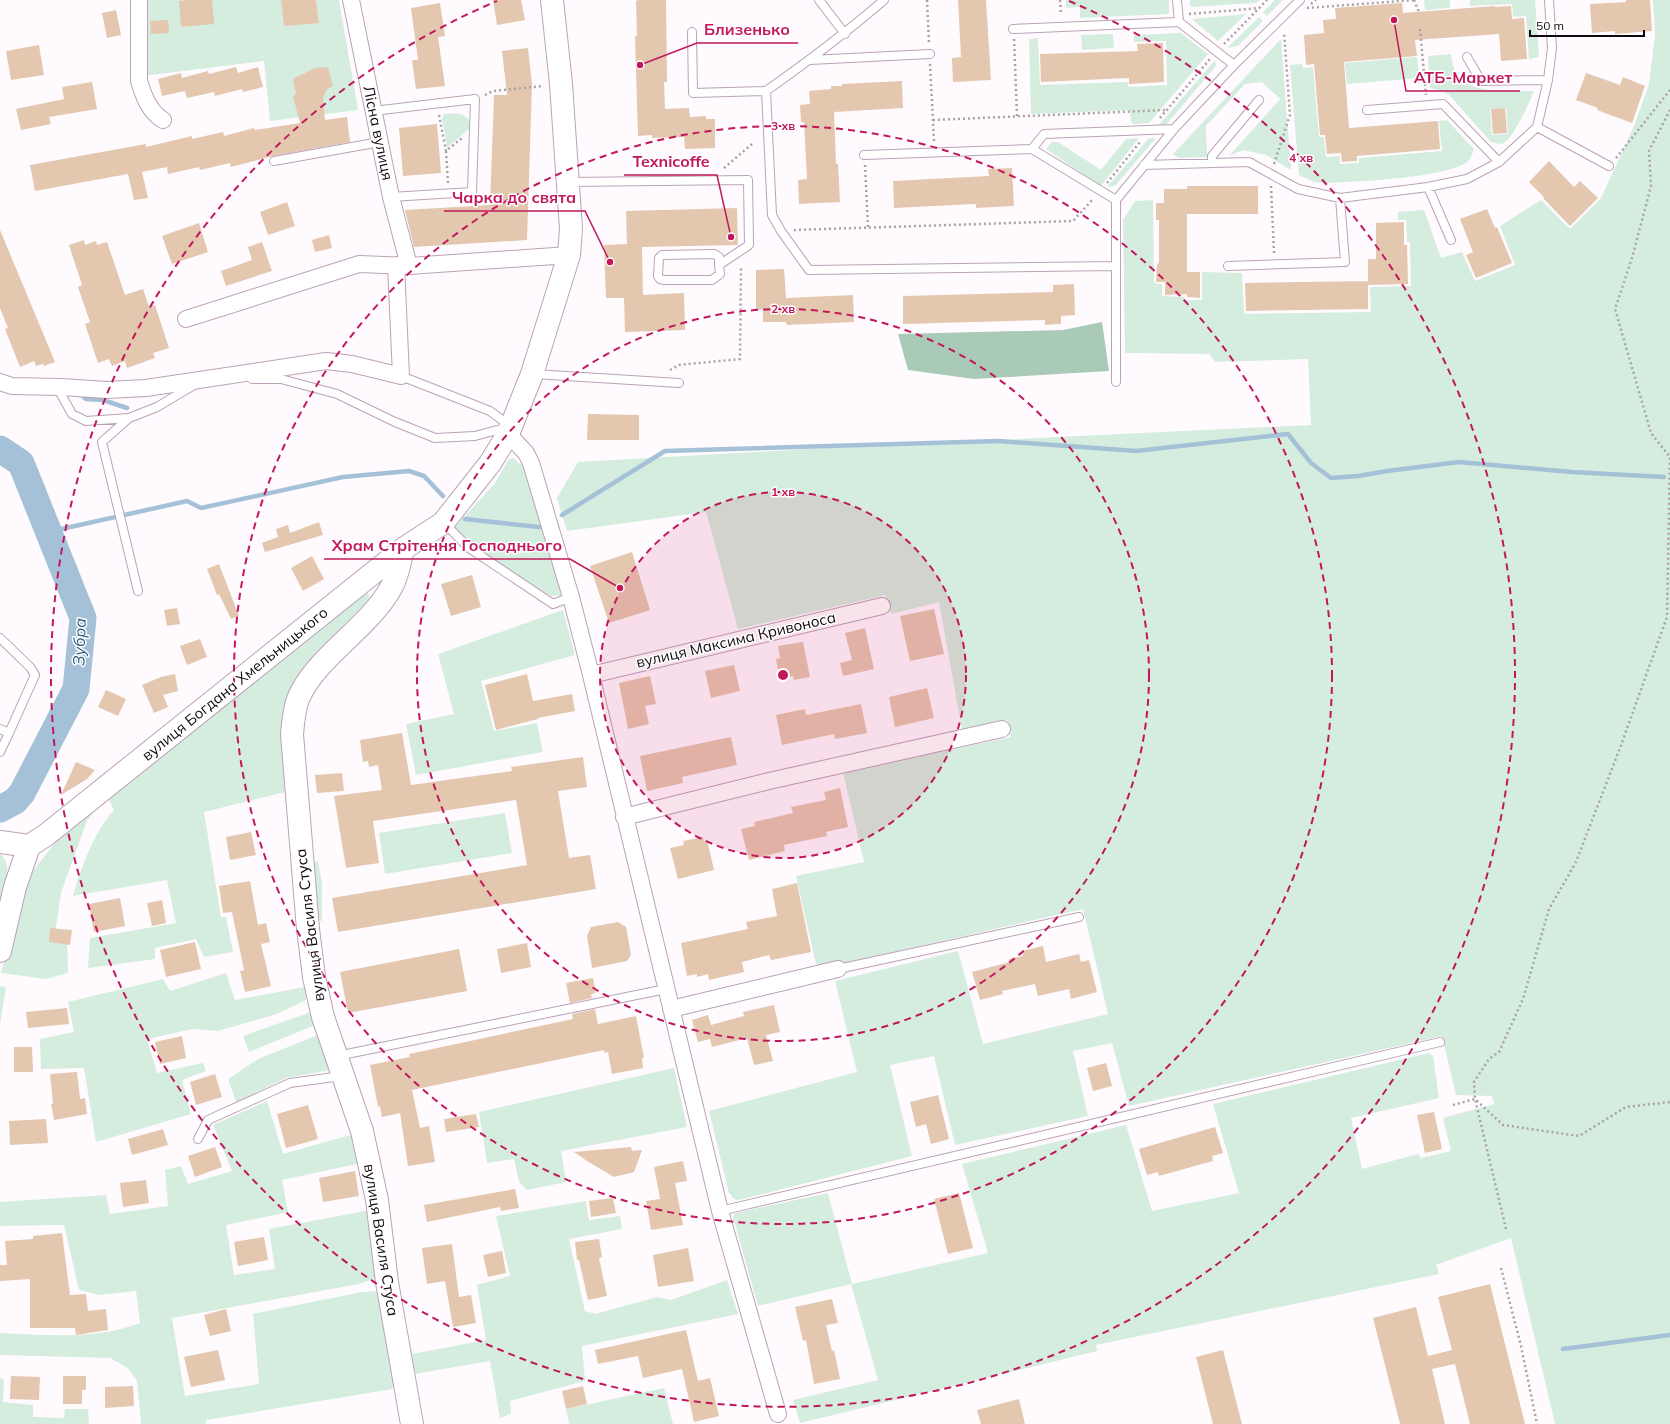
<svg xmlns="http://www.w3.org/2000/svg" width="1670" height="1424" font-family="Mulish,sans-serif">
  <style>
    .green { fill: #d5eddf; fill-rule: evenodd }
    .forest { fill: #a8cab7 }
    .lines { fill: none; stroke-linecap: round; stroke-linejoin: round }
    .stream { stroke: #a5c1d8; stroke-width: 4.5 }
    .river { stroke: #a5c1d8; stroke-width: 27 }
    .building { fill: #e4c7af }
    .lane-casing { stroke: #baa2b8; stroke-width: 10 }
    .street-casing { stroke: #baa2b8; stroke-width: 18 }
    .secondary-casing { stroke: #baa2b8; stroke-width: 24 }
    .path { stroke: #a8a2a7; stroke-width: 2.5; stroke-dasharray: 2 3; stroke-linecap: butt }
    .lane { stroke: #fff; stroke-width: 8 }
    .street { stroke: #fff; stroke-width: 16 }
    .secondary { stroke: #fff; stroke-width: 22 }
    .ring { fill: none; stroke: #c2185b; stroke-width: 2; stroke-dasharray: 7 5 }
    .labels { text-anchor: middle; stroke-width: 3; stroke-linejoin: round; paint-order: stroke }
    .street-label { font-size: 15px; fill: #100810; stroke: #fff }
    .water-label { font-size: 16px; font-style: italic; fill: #2d5a7d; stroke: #fff }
    .centre { fill: #c2185b; stroke: #fff; stroke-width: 2 }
    .ring-label { font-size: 12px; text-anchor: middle; font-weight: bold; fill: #c2185b; stroke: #fff; stroke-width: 3; stroke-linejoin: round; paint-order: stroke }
    .leader { fill: none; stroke: #c2185b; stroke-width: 1.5 }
    .callout-dot { fill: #c2185b; stroke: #fff; stroke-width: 1.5 }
    .callout-label { font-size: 16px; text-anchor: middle; font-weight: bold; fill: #c2185b; stroke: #fff; stroke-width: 3; stroke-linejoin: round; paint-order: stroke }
  </style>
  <rect width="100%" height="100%" fill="#fffafe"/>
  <!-- green -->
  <path class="green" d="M145 0H339L358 110 270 121 264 61 143 76Z
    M1066 0H1169V14L1080 18V7L1066 8Z
    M1190 0H1260L1256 3 1190 7Z
    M1275 0H1283L1267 16 1263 12Z
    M1424 0H1450V8L1425 10Z
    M1470 0H1535L1539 57 1529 59 1526 16 1513 17 1512 4 1470 6Z
    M1653 0H1670V1424H1555L1511 1238 1436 1265 1439 1274 1096 1345 1097 1351 800 1423 793 1400 878 1380 851 1284 758 1306 733 1217 735 1213 828 1193 852 1284 988 1253 962 1164 1126 1125 1152 1211 1239 1193 1213 1104 1429 1053 1433 1056 1439 1098 1351 1118 1362 1169 1418 1154 1421 1158 1451 1151 1443 1118 1494 1104 1492 1096 1456 1095 1442 1036 1129 1106 1112 1043 1073 1051 1088 1116 955 1145 934 1056 890 1065 912 1156 739 1200 734 1199 729 1193 709 1111 857 1072 835 981 958 951 983 1044 1108 1014 1083 909 827 967 816 964 796 876 864 862 843 772 1011 737 1007 720 962 730 939 602 891 614 886 595 738 629 706 512 567 531 557 498 578 462 809 449 1311 425 1308 359 1215 362 1209 354 1125 353 1123 220 1135 201 1153 200 1154 283 1162 284V296L1184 297 1185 300H1202V272L1242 273 1244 314 1371 312 1370 287 1411 286 1410 242H1407L1406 220H1398V212L1424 210 1441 258 1462 252 1475 281 1515 265 1500 226 1541 200 1570 229 1601 198 1634 126 1649 84 1655 34Z
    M1246 14 1218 41 1192 19Z
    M1259 17 1263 21 1238 46 1227 48Z
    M1181 33 1208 54 1149 123 1133 124 1131 121 1130 110 1031 114 1029 39 1038 38 1040 85 1128 82V87L1167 85 1166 41 1134 42V35Z
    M1113 34 1114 48 1082 50 1081 35Z
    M1281 39 1291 170 1266 155 1243 150 1229 156 1280 99 1262 82 1245 84 1206 126 1207 157 1179 158 1173 154Z
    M1451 54C1454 98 1501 90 1534 91 1529 103 1514 137 1504 143 1500 145 1495 143 1491 142L1449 95 1442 91 1430 88 1428 56ZM1506 108 1508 134 1492 135 1490 109Z
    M1417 57 1419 78 1347 84 1345 63Z
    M1215 60 1216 66 1165 126H1158Z
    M1302 64 1303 68 1313 67 1319 137H1324L1326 157 1340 156V164L1359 163V158L1442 151 1439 121 1447 120 1474 149C1473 152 1471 158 1469 160 1453 178 1351 182 1324 183L1314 182 1299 175 1290 65Z
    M444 114C456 113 469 112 471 127L447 148 442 118Z
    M1139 138 1101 186 1046 149 1052 142H1058L1101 170 1126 139Z
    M1149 138H1156L1115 186 1107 187Z
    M513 458 524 467 563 595 551 596 470 546 456 531 455 528 457 525 495 483 509 459Z
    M366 592 369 595V603L288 706 281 738 285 792 204 812 221 917H226L233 952 204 957 196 939 155 948V959L88 968 90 938 176 923 167 880 73 896C81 868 93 833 114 810L108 798Z
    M563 610 575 655 481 681 494 731 537 723 543 752 416 775 406 724 454 714 438 654Z
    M98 806 87 821 61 893 55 934 67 938 68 973 46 979 1 973 20 896 25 881 61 835Z
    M505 813 512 853 385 874 379 833Z
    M0 854C15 864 3 902 0 917Z
    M318 861 322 884V921L317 920 313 866 314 863Z
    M226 973 235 1000 305 987 306 1000 277 1014 218 1031 193 1029 147 1039 157 1073 203 1063 206 1071 182 1080 191 1114 96 1142 84 1068 41 1069 40 1039 74 1032 68 1002 163 979 170 991Z
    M0 986 6 987 0 1024Z
    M311 1012 315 1025 249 1052 243 1036Z
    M318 1035 331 1070 286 1078 236 1102 228 1079 258 1059Z
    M674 1068 687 1127 561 1151 566 1182 527 1190 519 1182 514 1159 487 1163 479 1112Z
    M267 1101 283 1154 354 1134 361 1163 282 1180 288 1212 226 1225 234 1275 275 1269 269 1229 365 1211 370 1215 378 1275 375 1278 359 1284 172 1318 185 1396 259 1384 253 1314 362 1292 376 1291 381 1294 394 1383 392 1389 206 1420V1424H141L137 1381 128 1368 110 1358 0 1355V1333C47 1335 95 1340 140 1323L136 1291 99 1295 79 1290 64 1225 0 1226V1202L106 1195 110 1214 168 1206 165 1170 181 1166 188 1184 232 1171 213 1125Z
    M586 1201 589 1220 620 1216 622 1229 569 1239 585 1311 595 1314 657 1297 671 1300 727 1280 738 1314 582 1346 585 1381 510 1401 511 1414 500 1418 490 1361 415 1374 412 1354 486 1340 477 1285 510 1276 496 1216Z
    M0 1378 4 1379 3 1402 33 1405V1417L64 1418 65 1409H88L89 1424H0Z
    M664 1388 673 1424H569L566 1409Z"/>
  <!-- forest -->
  <path class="forest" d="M1102 322 1109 371 974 379 908 370 898 334 1063 330Z"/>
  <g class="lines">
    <!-- stream -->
    <path class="stream" d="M79 393 86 399 103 400 127 408
      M562 515 665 451 998 441 1136 451 1288 434 1311 463 1331 478 1358 476 1387 471 1459 462 1572 472 1664 477
      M465 519 539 527
      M48 532 187 501 201 508 343 477 409 471 424 476 443 496
      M1563 1349 1670 1335"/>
    <!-- river -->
    <path class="river" d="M0 449 21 463 83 618 76 689 22 793 15 801 0 809"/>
  </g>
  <!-- building -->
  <path class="building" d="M188 0H212L214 24 181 27 179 1Z
    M281 0H316L319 23 284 26Z
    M493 0H521L525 20 497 25Z
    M639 0H666L667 82H664L665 109 689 108 690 117 706 116V119H715V148L685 149 684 137 652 138V135L638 136 635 36H637L636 1Z
    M958 0H986L991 80 953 82 952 58 961 57Z
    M1626 0H1650L1652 31 1615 34V31L1592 33 1590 4 1626 2Z
    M440 3 445 36 438 37 445 86 416 89 412 60H418L411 8Z
    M1402 3 1403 13 1495 6V7L1511 6 1512 19 1524 18 1527 59 1501 61 1499 34 1415 40 1417 56 1344 62 1349 128 1438 121 1440 149 1357 156V161L1342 162 1341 153 1327 154 1325 135H1320L1314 64 1306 65 1304 35 1324 33 1323 20 1336 19 1335 8Z
    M116 10 121 35 107 38 102 13Z
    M168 20 169 33 151 34 150 21Z
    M1163 43 1164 82 1129 84V78L1041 82 1040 54 1138 51 1137 44Z
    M39 45 44 75 11 80 6 51Z
    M528 48 532 84 527 240 414 247 405 210 490 205 494 95H507L502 51Z
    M236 67 238 73 258 67 263 87 243 92 242 89 215 96 214 92 187 98 185 91 162 96 158 79 181 73 182 78 208 71 209 74Z
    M328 67 333 86 327 89 323 98 325 120 347 117 350 142 273 156 231 167 230 163 200 170 199 167 168 174 167 167 142 172 148 198 134 200 128 174 35 191 30 165 146 144V147L192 136V139L223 132 224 136 254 128 255 130 300 123 293 96 296 94 293 79 315 68Z
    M1586 73 1620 85 1623 77 1645 86 1632 123 1597 110 1598 108 1576 100Z
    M902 81 903 108 834 112 836 164H838L840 202 799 204 798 180 807 179 804 122H801L800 105 810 104 809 91 831 89V86H842V84Z
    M92 82 97 109 49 117 51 124 21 130 16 109 64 99 62 87Z
    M1505 108 1507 133 1493 134 1491 109Z
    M437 124 441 173 403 176 399 128Z
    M1549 161 1574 187 1580 181 1598 198 1570 226 1543 198 1544 197 1529 182Z
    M1012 168 1014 206 976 208V204L894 208 893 181 989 176 988 169Z
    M1187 186H1258V214H1187V272H1200V298L1187 297V294L1165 295V282H1156L1157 264 1159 263V220H1156V203H1164V189H1187Z
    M287 202 295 226 268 235 260 212Z
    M737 208 738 245 642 247 643 295 684 293 685 330 625 332 624 298H606L604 245 627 244 626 211Z
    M1487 209 1495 228 1497 227 1512 263 1476 278 1466 255 1473 252 1460 219Z
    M1404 222V245H1407L1408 284 1368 285V259H1376V223Z
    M199 223 208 252 172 264 162 236Z
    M0 230 55 362 44 366 43 364 36 366 34 361 20 367 5 329 8 328 0 308Z
    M329 235 332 248 315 252 312 240Z
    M84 240 85 245 96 241 97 245 107 242 125 295 143 289 149 307 155 305 169 348 153 353 155 358 127 368 125 361 112 366 109 359 98 363 85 324 90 322 78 287 82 285 69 245Z
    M262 242 272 271 226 286 221 271 252 260 248 247Z
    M784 269 786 298 853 295 854 322 787 325 786 322H763V309L756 310V270Z
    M1368 281V309L1246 311 1245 283Z
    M1074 284 1075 315 1061 316V324L1045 325V320L903 324V296L1053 292V285Z
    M588 414 639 415V440H587Z
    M319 522 323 535 265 552 262 543 278 537 276 529 288 525 290 533Z
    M632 552 650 610 609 623 590 566Z
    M312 556 324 579 303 591 291 568Z
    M219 564 239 616 231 619 219 594 217 595 207 569Z
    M472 575 481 607 451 616 441 584Z
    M177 608 180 624 167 626 164 610Z
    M934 609 944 654 910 661 900 616Z
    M865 628 874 669 843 676 840 663 852 660 845 633Z
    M200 639 207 657 187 665 180 646Z
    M803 642 810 677 794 680 793 676 784 678 783 669 778 670 776 659 780 658 778 646Z
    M734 665 740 691 711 698 705 671Z
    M175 674 178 691 163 695 168 707 154 713 142 685 161 677Z
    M527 674 533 701 572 694 575 711 538 718V719L496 730 485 685Z
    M650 676 656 704 645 706 649 724 628 729 619 683Z
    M927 688 934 718 895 727 889 697Z
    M106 690 126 699 118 716 98 707Z
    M861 704 867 733 835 739 834 734 782 745 776 715 805 709 806 715Z
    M402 733 411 785 512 771 511 767 583 757 587 787 558 791 569 858 590 855 596 889 338 932 332 898 527 865 516 800 373 821 379 863 346 868 334 796 382 790 378 765 369 767 368 761 363 762 360 740Z
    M731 737 737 765 682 777 683 783 647 791 640 756Z
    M76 762 95 770 87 779 61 795Z
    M342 773 344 791 317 793 315 775Z
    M840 788 848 827 826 832 827 836 784 845 785 851 749 860 741 829 755 826 754 822 793 813 791 807 826 800 824 792Z
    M251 832 256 855 230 860 226 837Z
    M703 837 704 841 707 840 714 870 678 879 670 848 684 845 683 841Z
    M250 881 258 925 266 923 270 942 261 944 271 986 245 992 240 971 244 970 232 912 223 913 219 886Z
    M797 883 811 952 771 960 769 955 742 962 744 972 709 980 708 974 697 977V974L687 976 681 943 748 929 746 922 777 916 772 889Z
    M120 898 125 926 94 932 89 904Z
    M162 900 166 923 152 926 147 903Z
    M618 922 626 927 631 955 627 961 592 968 587 936 591 927Z
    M50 928 72 930 70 945 49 942Z
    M195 942 201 969 166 977 160 950Z
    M527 943 531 967 501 973 497 949Z
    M1043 946 1046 962 1079 954 1081 962 1089 960 1097 992 1071 999 1069 989 1038 996 1035 984 1002 991 1003 994 980 1000 972 972 1010 962 1009 959 1023 956 1022 951Z
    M459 949 467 991 348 1013 340 972Z
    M593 978 596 993 591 994 592 998 570 1003 566 983Z
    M774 1005 780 1032 766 1035 773 1061 754 1065 747 1038 712 1047 710 1039 698 1042 692 1020 708 1015 711 1025 744 1016 743 1012Z
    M67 1008 69 1024 28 1028 26 1012Z
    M595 1009 598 1024 636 1016 644 1058H642L643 1068 612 1074 608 1052 604 1053V1050L412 1090 420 1128 429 1126 435 1162 408 1166 400 1113 382 1117 380 1106 378 1107 370 1065 410 1057 409 1054 573 1019 572 1014Z
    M182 1036 186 1058 160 1064 155 1042Z
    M14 1047H32L33 1072H14Z
    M1106 1063 1112 1086 1093 1091 1087 1068Z
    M77 1072 80 1099 85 1098 87 1114 54 1120 51 1104H53L50 1074Z
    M215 1074 222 1097 196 1105 190 1082Z
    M938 1095 949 1139 931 1144 926 1124 916 1127 910 1102Z
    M308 1105 318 1139 286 1148 277 1114Z
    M1434 1112 1442 1149 1425 1153 1417 1115Z
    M476 1114 479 1127 446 1132 444 1119Z
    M46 1119 48 1143 10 1145 9 1121Z
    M1215 1127 1223 1153 1212 1156 1213 1161 1159 1176 1158 1172 1147 1175 1139 1149Z
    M163 1129 168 1145 132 1155 128 1139Z
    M215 1147 222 1167 195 1177 188 1156Z
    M631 1147 632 1151 642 1150 634 1172 614 1177 587 1161 574 1152Z
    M683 1161 687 1181 675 1183 683 1225 651 1230 646 1201 660 1199 654 1167Z
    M355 1171 359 1196 323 1202 319 1178Z
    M146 1180 149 1203 123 1207 120 1183Z
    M515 1189 519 1208 501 1211 500 1207 427 1222 424 1205Z
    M959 1193 973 1248 948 1254 934 1199Z
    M613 1198 616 1213 591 1217 589 1201Z
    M62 1233 70 1295 86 1294 88 1311 106 1309 108 1330 76 1335 75 1328H30V1279L0 1281V1265H7L5 1241 33 1239V1236Z
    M264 1237 268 1260 238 1266 234 1242Z
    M599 1239 602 1257 599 1258 607 1296 588 1300 579 1260H577L575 1242Z
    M452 1244 459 1297 471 1295 476 1323 453 1327 445 1281 427 1284 422 1248Z
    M688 1248 694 1281 658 1287 653 1255Z
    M502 1251 506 1273 488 1277 483 1255Z
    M1490 1284 1525 1424H1470L1455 1364 1432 1369 1445 1424H1400L1373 1318 1416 1307 1428 1356 1452 1350 1438 1297Z
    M832 1299 838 1323 826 1325 832 1351 834 1350 840 1379 814 1384 806 1340 803 1341 795 1307Z
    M226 1309 231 1331 210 1336 204 1315Z
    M686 1330 698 1381 710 1378 719 1416 694 1422 682 1369 643 1378 638 1356 598 1364 595 1350Z
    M218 1350 225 1380 191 1387 184 1357Z
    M1223 1350 1242 1424H1213L1196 1357Z
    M11 1376 40 1377 39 1400 10 1399Z
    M63 1376H86V1390H82V1404H63Z
    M133 1386 134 1406 105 1408V1387Z
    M583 1386 587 1404 566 1409 562 1391Z
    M1019 1399 1025 1424H981L977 1410Z"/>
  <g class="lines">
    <defs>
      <path id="lane" d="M819 0 845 34
        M884 0C846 33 807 62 766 91L772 215 781 231 809 270 1116 266
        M1177 0 1179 22
        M1013 29 1179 22 1234 65
        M692 32 693 93 766 91
        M1467 57 1481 81 1548 80
        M810 60 930 54
        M1367 110 1443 104 1499 162
        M373 111 475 99 472 192 391 197
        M1537 127 1609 166
        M1032 149 1044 134 1174 129
        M864 155 1032 149 1116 200
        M274 161 380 142
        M1212 163V156L1259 100
        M1144 165 1249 162 1298 189 1340 198 1428 187 1467 179 1499 162 1537 127 1548 80 1552 48 1549 0
        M568 182 748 180 749 245 719 265 720 274 712 280H665L660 279 658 276 659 258 662 255 714 254 719 257V265
        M1428 187 1451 240
        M1228 266 1345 262 1340 198
        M534 374 679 383
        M401 376 490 411 510 426
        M252 379H281L337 394 395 422 435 438 475 436 508 427
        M1116 382V200L1174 129 1234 65 1300 0
        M57 387 72 414 86 421 129 418 157 407 194 385
        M129 418 102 442 138 591
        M444 523 469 548 553 604 571 597
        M0 638 30 667 35 675 9 733
        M0 729 9 733 0 752
        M838 969 1079 917
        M337 1056 666 989
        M198 1139 208 1120 290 1083 342 1076
        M720 1211 1440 1042"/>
      <path id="street" d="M139 0V81C144 97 149 111 163 120
        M351 0 391 197 409 266
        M186 319 359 264 409 266 569 255
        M0 382 12 386 61 387 107 390 146 388 326 361 352 364 401 376 396 265
        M508 434 526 453 531 463 571 597 591 675 720 1211 778 1414
        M591 675 882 606
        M624 817 769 781 1002 729
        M671 1009 838 969"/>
      <path id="secondary" d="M403 549C400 561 398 575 392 586 369 629 317 655 298 699 294 710 293 723 292 734L308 929 314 977 323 1017 362 1131 377 1200 387 1282 412 1424
        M0 842 29 846
        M0 951 15 887 29 846 46 835 403 549 443 523 491 462 508 434 532 374 569 255 571 229 561 84 552 0"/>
    </defs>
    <!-- lane casing -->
    <use href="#lane" class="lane-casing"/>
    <!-- street casing -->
    <use href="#street" class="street-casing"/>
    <!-- secondary casing -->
    <use href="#secondary" class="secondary-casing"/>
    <!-- path -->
    <path class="path" d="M927 0 929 43
      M1060 0 1061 15
      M1414 0 1419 12
      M1311 4 1316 0
      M1307 8 1414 0
      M1189 14 1260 8
      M1420 29 1426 95
      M1014 39 1017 116
      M1224 44 1267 0
      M930 64 934 141
      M485 95 493 91 543 86
      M439 115 446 151
      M1160 118 1210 59
      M933 120 1166 110
      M1616 158 1670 90
      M1274 164 1290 115 1284 32
      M865 165 868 228
      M724 168 752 144
      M448 183 446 151 462 138
      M1107 183 1140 142
      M1271 186 1274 253
      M794 230 1073 221 1093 199
      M670 370 679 365 740 359 741 268
      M1453 1105 1475 1099 1503 1125 1579 1136 1626 1107 1670 1102
      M1506 1229 1475 1099 1474 1082 1489 1059 1499 1052 1523 999 1549 909 1576 862 1620 748 1667 617 1670 457 1651 433 1615 309 1632 258 1651 186 1649 151 1670 110
      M1501 1268 1521 1346 1537 1424"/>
    <!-- lane -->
    <use href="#lane" class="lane"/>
    <!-- street -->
    <use href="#street" class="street"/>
    <!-- secondary -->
    <use href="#secondary" class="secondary"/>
  </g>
  <!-- distance rings -->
  <circle cx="783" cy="675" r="183" fill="#c2185b" fill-opacity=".12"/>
  <g class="ring">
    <circle cx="783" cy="675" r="183"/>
    <circle cx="783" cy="675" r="366"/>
    <circle cx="783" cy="675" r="549"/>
    <path d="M1069 1A732 732 0 1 1 497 1"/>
  </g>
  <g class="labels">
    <!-- street labels -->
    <g class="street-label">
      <text transform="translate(378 133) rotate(78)" y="5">Лісна вулиця</text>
      <text transform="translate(736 640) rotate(-13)" y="5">вулиця Максима Кривоноса</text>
      <text transform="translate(235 684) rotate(-39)" y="5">вулиця Богдана Хмельницького</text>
      <text transform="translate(310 925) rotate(-97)" y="5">вулиця Василя Стуса</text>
      <text transform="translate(381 1240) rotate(81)" y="5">вулиця Василя Стуса</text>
    </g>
    <!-- water labels -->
    <g class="water-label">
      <text transform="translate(79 642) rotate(-88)" y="6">Зубра</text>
    </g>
  </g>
  <circle cx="783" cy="675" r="6" class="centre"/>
  <g class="ring-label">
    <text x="783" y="130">3 хв</text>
    <text x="1301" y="162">4 хв</text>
    <text x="783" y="313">2 хв</text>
    <text x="783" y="496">1 хв</text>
  </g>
  <!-- callouts -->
  <path class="leader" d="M640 65L697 43H798M1394 20L1406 91H1520M731 237L717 175H624M610 262L585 211H444M620 588L570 559H324"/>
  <g class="callout-dot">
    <circle cx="640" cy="65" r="4"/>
    <circle cx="1394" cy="20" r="4"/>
    <circle cx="731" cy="237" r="4"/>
    <circle cx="610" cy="262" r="4"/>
    <circle cx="620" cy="588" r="4"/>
  </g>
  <g class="callout-label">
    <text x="747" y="35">Близенько</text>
    <text x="1463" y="83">АТБ-Маркет</text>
    <text x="671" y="167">Texnicoffe</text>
    <text x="514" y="203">Чарка до свята</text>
    <text x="447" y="551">Храм Стрітення Господнього</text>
  </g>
  <!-- scale -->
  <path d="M1530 30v6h114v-6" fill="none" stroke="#100810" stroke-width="2"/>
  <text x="1536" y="30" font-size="12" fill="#100810" stroke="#ffffff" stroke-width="3" paint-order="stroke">50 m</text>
</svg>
